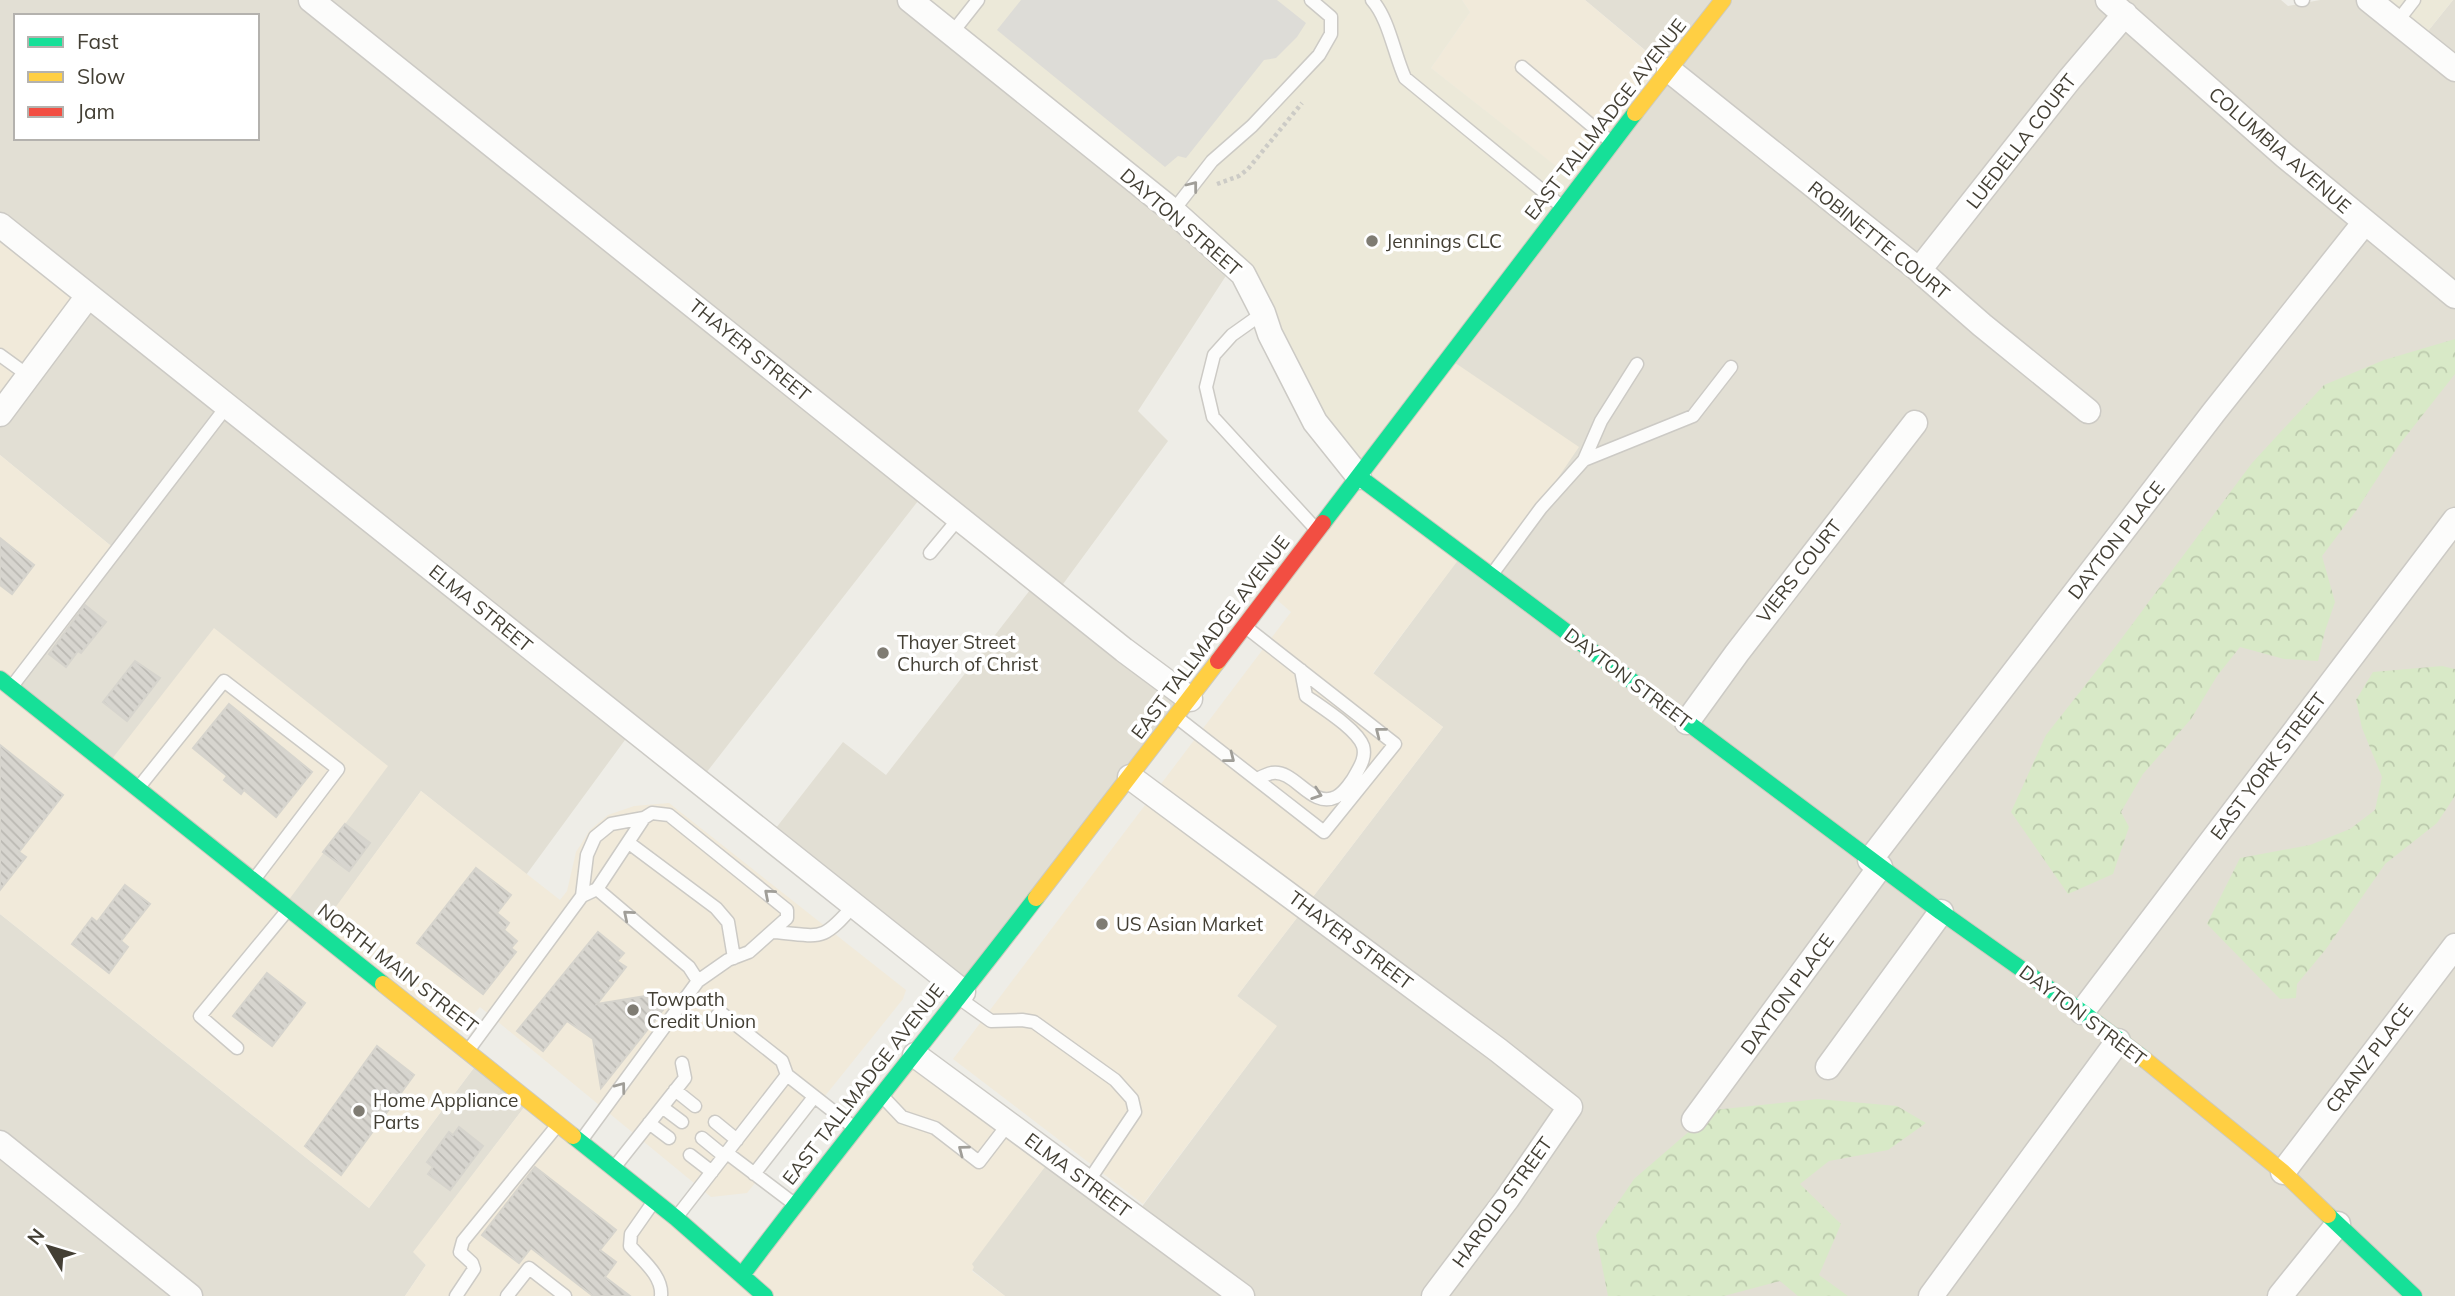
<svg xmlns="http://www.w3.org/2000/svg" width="2455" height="1296" font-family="Mulish,sans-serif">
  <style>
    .residential { fill: #e2dfd4; fill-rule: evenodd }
    .commercial { fill: #f1eada }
    .education { fill: #ece9d9 }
    .forest { fill: url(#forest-crowns) }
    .parking { fill: #dddcd7 }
    .building { fill: url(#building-back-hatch); stroke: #d6d4cd; stroke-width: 2 }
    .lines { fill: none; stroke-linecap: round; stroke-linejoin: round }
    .lane-casing { stroke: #cccac5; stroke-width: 15 }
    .street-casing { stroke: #cccac5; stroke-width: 27 }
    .fast-casing { stroke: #cdcabe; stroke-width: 18 }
    .slow-casing { stroke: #cdcabe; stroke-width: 18 }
    .jam-casing { stroke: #cdcabe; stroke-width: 18 }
    .path { stroke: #cccbc6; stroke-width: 4.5; stroke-dasharray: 3.5 3.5; stroke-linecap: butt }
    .lane { stroke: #fcfcfb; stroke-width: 12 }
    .street { stroke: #fcfcfb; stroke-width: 24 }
    .fast { stroke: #16e098; stroke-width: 16 }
    .slow { stroke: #ffcf43; stroke-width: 16 }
    .jam { stroke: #f24e42; stroke-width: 16 }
    .oneway { stroke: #a09e98 }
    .poi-dot { fill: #7f7c73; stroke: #fff; stroke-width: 2.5 }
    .labels { text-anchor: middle; stroke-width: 7; stroke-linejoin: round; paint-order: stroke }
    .street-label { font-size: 19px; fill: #433f34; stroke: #fff }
    .poi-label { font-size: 19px; fill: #433f34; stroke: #fff; text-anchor: start }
  </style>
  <defs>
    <pattern id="forest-crowns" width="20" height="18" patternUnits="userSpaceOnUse" patternTransform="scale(1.75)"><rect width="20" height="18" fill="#d8e9c7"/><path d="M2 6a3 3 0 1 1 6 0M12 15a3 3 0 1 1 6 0" fill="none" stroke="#bbc9ac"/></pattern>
    <pattern id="building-back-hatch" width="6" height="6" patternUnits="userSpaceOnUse" patternTransform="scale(1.75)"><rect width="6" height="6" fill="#d7d5cf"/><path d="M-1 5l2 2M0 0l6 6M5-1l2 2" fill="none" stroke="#bab8b2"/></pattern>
  </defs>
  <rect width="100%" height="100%" fill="#eeede7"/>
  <!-- residential -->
  <path class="residential" d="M0 0H910L1233 265 1138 411 1168 441 1055 595 1190 699 963 992 769 837 843 742 886 775 1037 581 925 492 699 782 633 729 526 875 421 791 318 932 11 688 116 550 0 455ZM16 16H257V138H16Z
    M1585 0H2281L2288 6 2320 0H2369L2420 41 2453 0H2455V1296H1005L972 1270 971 1264 1053 1156 1135 1216 1276 1027 1237 996 1443 727 1373 674 1462 554 1448 358 1669 70Z
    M0 914 369 1208 479 1061 529 1101 414 1252 426 1265 405 1296H0Z"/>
  <!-- commercial -->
  <path class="commercial" d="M1462 0H1585L1661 64 1573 180 1431 68 1470 12Z
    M0 225 88 296 0 414Z
    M1448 358 1579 447 1491 576 1462 555 1373 673 1443 727 1237 996 1277 1026 1143 1204 953 1059 1291 612 1269 593Z
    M0 455 116 550 11 687 108 764 214 628 388 766 285 905 318 931 421 791 560 900 567 891 576 852 590 830 608 815 634 806 669 803 906 990 903 999 747 1193 711 1197 480 1007 453 1039 479 1061 369 1208 0 914Z
    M915 1055 1053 1156 972 1264 974 1267 972 1271 1005 1296H405L426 1265 413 1252 529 1101 742 1275Z"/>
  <!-- education -->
  <path class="education" d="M910 0H1462L1470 12 1431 68 1580 185 1359 477 1243 274Z
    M2369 0H2453L2420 41Z"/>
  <!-- forest -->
  <path class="forest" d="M2455 339V374L2399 445 2356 511 2322 556 2335 602 2325 631 2318 661 2284 659 2240 647 2217 676 2191 719 2143 774 2121 812 2129 827 2113 874 2068 894 2011 812 2046 735 2116 646 2252 463 2324 385 2384 360Z
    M2442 666 2455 669V796L2437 823 2385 864 2326 949 2297 984 2296 998 2280 999 2207 924 2240 858 2310 845 2350 829 2375 810 2382 777 2362 728 2356 700 2373 672Z
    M1818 1099 1897 1106 1926 1123 1888 1150 1829 1161 1800 1184 1841 1224 1819 1275 1848 1296H1798L1780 1281 1724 1296H1608L1596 1235 1634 1179 1714 1110Z"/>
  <!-- parking -->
  <path class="parking" d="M1021 0H1277L1306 23 1297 37 1276 58 1264 60 1186 158 1178 156 1165 167 997 30Z"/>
  <!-- building -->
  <path class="building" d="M0 538 34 565 12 594 0 585Z
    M85 605 106 622 81 653 78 651 66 667 49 654Z
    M135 661 160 678 127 721 103 702Z
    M229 704 312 772 276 817 244 790 241 794 224 780 227 776 193 748Z
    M0 745 63 795 19 852 26 857 0 890Z
    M345 824 370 843 349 871 323 852Z
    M476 868 511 895 497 913 509 923 504 930 517 941 511 948 516 952 483 994 417 943Z
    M125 885 150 904 121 941 128 947 109 973 72 944 92 918 97 922Z
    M598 932 624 953 617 961 626 967 597 1004 645 996 663 1010 601 1088 593 1039 567 1021 543 1051 517 1031Z
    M267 973 305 1003 272 1046 233 1016Z
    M377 1046 414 1075 341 1175 305 1146Z
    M459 1127 483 1146 450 1190 428 1174 433 1167 427 1162 449 1132 453 1135Z
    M535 1167 616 1230 600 1250 616 1262 605 1277 630 1296H593L531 1248 519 1263 482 1235Z"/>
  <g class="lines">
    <defs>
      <path id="lane" d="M1372 0C1389 19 1394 54 1405 78L1560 205
        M2301 0H2303
        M2397 22 2414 0
        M952 33 978 0
        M1522 67 1610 141
        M1173 211 1212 161 1252 126 1319 55 1331 34V17L1311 0
        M1263 313 1232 335 1214 355 1206 387 1213 417 1314 527
        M0 355 29 376
        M1584 460 1601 421 1637 364
        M930 553 959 518
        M1493 573 1541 508 1584 460 1693 416 1731 367
        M13 685 227 406
        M1179 719 1324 832 1395 744 1247 628
        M1257 779C1261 777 1267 774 1272 773 1295 769 1311 809 1336 797 1344 793 1353 780 1357 772 1361 765 1366 756 1363 746 1357 729 1321 707 1306 696L1301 670
        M139 787 224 681 338 769 256 877
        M629 843 716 908 728 922 734 958
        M597 889 644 818
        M582 896 587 855 595 837 611 824 644 818 652 813 669 815 787 910V918L749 952 728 960 698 981
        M774 932C822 936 821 943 854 905
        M963 1001 991 1021 1022 1020 1034 1022 1115 1080 1132 1099 1135 1112 1088 1182
        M711 1023 720 1012 782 1061 787 1075
        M237 1048 200 1016 286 912
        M470 1048 582 896 597 889 689 967 698 981 583 1138
        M675 1090 695 1106
        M884 1098 902 1117 935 1128 979 1162 1009 1123
        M662 1107 682 1122
        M715 1122 737 1140
        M649 1123 669 1138
        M702 1138 724 1156
        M727 1153 793 1203
        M690 1155 712 1172
        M617 1164 685 1078 682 1063
        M754 1174 814 1097
        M652 1204 631 1234 630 1246C642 1260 663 1276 661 1296
        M679 1214 787 1075 852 1126
        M456 1296 474 1269 472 1263 460 1252 463 1241 556 1127
        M507 1296 529 1268 565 1296"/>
      <path id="street" d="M311 0 1124 650 1190 699
        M910 0 1173 211 1243 274 1263 313 1270 334 1315 422 1359 477
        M2108 0 2285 156 2455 296
        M2369 0 2455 69
        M1669 70 1919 270 1982 325 2088 411
        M0 225 963 992
        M1919 270 2069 80 2125 14
        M0 414 88 296
        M1687 722 1737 653 1915 423
        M1130 777 1498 1050 1570 1107 1507 1199 1434 1296
        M1870 860 2214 412 2365 222
        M2082 1012 2455 520
        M915 1055 1242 1296
        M1828 1067 1941 912
        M1694 1120 1880 867
        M0 1143 190 1296
        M2283 1172 2455 946
        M1931 1296 2118 1041
        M2280 1296 2338 1224"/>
      <path id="fast" d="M1359 477 1941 912 2082 1012 2144 1059
        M1323 523 1635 113
        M0 679 383 984
        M573 1136 676 1218 765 1296
        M2328 1215 2414 1296
        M742 1275C838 1148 939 1024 1036 898"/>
      <path id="slow" d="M1635 113 1723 0
        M1036 898 1218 661
        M383 984 573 1136
        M2144 1059 2283 1172 2328 1215"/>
      <path id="jam" d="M1218 661 1323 523"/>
    </defs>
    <!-- lane casing -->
    <use href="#lane" class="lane-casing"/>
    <!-- street casing -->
    <use href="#street" class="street-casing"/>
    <!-- fast casing -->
    <use href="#fast" class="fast-casing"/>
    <!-- slow casing -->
    <use href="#slow" class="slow-casing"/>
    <!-- jam casing -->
    <use href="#jam" class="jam-casing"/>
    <!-- path -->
    <path class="path" d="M1217 184 1239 176 1248 169 1302 103"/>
    <!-- lane -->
    <use href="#lane" class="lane"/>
    <!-- street -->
    <use href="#street" class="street"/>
    <!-- fast -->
    <use href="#fast" class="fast"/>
    <!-- slow -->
    <use href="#slow" class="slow"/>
    <!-- jam -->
    <use href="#jam" class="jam"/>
  </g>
  <!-- one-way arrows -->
  <defs><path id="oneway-chevron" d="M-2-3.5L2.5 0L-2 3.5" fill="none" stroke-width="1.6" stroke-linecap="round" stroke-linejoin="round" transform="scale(1.75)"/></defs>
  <g class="oneway">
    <use href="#oneway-chevron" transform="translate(1193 186) rotate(-52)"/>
    <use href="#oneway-chevron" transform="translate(1380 732) rotate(-142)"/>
    <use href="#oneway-chevron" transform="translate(1230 758) rotate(38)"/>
    <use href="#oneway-chevron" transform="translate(1317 794) rotate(19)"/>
    <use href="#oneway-chevron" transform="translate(769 894) rotate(-139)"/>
    <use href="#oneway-chevron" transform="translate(628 915) rotate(-140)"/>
    <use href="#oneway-chevron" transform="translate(621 1087) rotate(-53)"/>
    <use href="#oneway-chevron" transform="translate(963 1150) rotate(-143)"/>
  </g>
  <!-- markers -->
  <g class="poi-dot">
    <circle cx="1372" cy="241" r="7"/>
    <circle cx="883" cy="653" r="7"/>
    <circle cx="1102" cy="924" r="7"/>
    <circle cx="633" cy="1010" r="7"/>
    <circle cx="359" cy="1111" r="7"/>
  </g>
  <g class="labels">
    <!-- street labels -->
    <g class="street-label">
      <text transform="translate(1605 119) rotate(-52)" y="7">EAST TALLMADGE AVENUE</text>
      <text transform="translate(2021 141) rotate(-52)" y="7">LUEDELLA COURT</text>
      <text transform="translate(2280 150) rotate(41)" y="7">COLUMBIA AVENUE</text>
      <text transform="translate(1181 222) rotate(41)" y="7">DAYTON STREET</text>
      <text transform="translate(1879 240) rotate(39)" y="7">ROBINETTE COURT</text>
      <text transform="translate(750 350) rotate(39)" y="7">THAYER STREET</text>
      <text transform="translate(2116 540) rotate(-52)" y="7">DAYTON PLACE</text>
      <text transform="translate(1799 571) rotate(-52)" y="7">VIERS COURT</text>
      <text transform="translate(481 608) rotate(39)" y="7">ELMA STREET</text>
      <text transform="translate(1210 637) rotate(-53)" y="7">EAST TALLMADGE AVENUE</text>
      <text transform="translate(1628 678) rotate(37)" y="7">DAYTON STREET</text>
      <text transform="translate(2268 766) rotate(-53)" y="7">EAST YORK STREET</text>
      <text transform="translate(1351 940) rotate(37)" y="7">THAYER STREET</text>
      <text transform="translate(398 968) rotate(38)" y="7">NORTH MAIN STREET</text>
      <text transform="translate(1787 994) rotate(-54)" y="7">DAYTON PLACE</text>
      <text transform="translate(2083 1015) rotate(37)" y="7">DAYTON STREET</text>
      <text transform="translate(2369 1058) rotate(-53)" y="7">CRANZ PLACE</text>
      <text transform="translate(863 1084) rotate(-52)" y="7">EAST TALLMADGE AVENUE</text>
      <text transform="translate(1078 1175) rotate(37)" y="7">ELMA STREET</text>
      <text transform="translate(1502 1202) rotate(-54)" y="7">HAROLD STREET</text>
    </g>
    <!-- poi labels -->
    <g class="poi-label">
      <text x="1386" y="248">Jennings CLC</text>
      <text x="897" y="649">Thayer Street<tspan x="897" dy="22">Church of Christ</tspan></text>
      <text x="1116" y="931">US Asian Market</text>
      <text x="647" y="1006">Towpath<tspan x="647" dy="22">Credit Union</tspan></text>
      <text x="373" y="1107">Home Appliance<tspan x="373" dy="22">Parts</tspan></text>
    </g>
  </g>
  <!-- legend -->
  <rect x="14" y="14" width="245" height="126" fill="#ffffff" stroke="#b4b2ae" stroke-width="2"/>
  <rect x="28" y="37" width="35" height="10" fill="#16e098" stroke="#b4b2ae" stroke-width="2"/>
  <text x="77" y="49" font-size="21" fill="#433f34">Fast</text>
  <rect x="28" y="72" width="35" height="10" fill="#ffcf43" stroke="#b4b2ae" stroke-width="2"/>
  <text x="77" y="84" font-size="21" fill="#433f34">Slow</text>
  <rect x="28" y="107" width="35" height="10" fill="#f24e42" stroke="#b4b2ae" stroke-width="2"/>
  <text x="77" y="119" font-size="21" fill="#433f34">Jam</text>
  <!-- north arrow -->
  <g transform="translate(49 1247) rotate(308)" stroke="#ffffff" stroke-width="5" paint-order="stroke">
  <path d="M0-5L12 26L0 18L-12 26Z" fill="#433f34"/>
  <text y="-10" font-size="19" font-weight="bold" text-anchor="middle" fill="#433f34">N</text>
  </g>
</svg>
